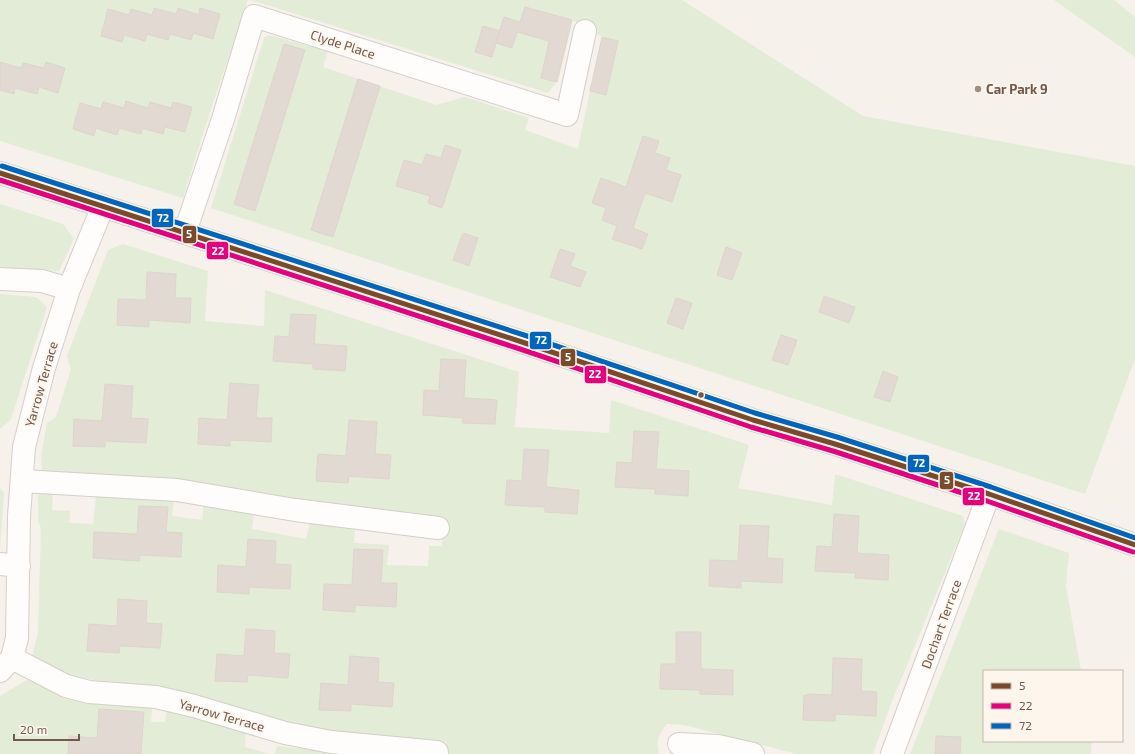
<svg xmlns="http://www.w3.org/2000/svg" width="1135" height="754" font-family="'Exo 2',sans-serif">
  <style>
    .green { fill: #e3ecd6 }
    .building { fill: #e2d9d2; stroke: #ded4cd }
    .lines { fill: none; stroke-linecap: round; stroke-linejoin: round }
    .minor-casing { stroke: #d5cec9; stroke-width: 24 }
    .tertiary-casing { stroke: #d5cec9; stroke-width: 24 }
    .minor { stroke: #fefdfc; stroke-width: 22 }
    .tertiary { stroke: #fefdfc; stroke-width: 22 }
    .bus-1-casing { stroke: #fef6ec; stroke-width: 8 }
    .bus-2-casing { stroke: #fef6ec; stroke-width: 8 }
    .bus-3-casing { stroke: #fef6ec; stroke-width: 8 }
    .bus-1 { stroke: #7a4b2a; stroke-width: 5 }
    .bus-2 { stroke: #e5007d; stroke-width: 5 }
    .bus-3 { stroke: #0065bd; stroke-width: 5 }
    .poi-dot { fill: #a08e84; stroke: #fef6ec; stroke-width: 1.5 }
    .bus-dot { fill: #72594d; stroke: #fef6ec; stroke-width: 1.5 }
    .labels { text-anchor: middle; stroke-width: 3.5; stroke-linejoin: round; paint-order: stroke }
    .street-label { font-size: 13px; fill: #72594d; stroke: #fef6ec }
    .poi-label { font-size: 13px; font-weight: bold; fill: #72594d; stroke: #fef6ec; text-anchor: start }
    .line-badge { stroke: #fef6ec; stroke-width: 1.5 }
    .badge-label { font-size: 11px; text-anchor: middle; font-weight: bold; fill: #fff }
  </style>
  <rect width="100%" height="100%" fill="#f6f1eb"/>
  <!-- green -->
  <path class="green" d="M0 0H248L209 115 183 198 0 141Z
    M251 0H682L863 116 1135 166V359L1085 494 211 208 264 38 268 35 328 51 323 67 436 105 465 97 529 118 525 130 578 149 590 91 606 95 617 41 602 37 572 20 555 16 541 78 557 82 548 93Z
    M1054 0H1114L1135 17V57Z
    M0 204 63 224 74 239 59 271 0 268Z
    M123 244 208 271 205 321 264 326 265 290 519 372 515 427 609 433 611 400 749 445 738 488 832 505 835 474 963 516 965 524 890 706 873 754H797L684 725 667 724C658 735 656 741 659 754H448L446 741 299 728 168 688 67 677 32 657 38 633 41 529 38 521V495L45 492H53L52 510 70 511 69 523 93 524 96 496 174 500 172 516 202 520 204 503 254 512 252 529 306 539 310 522 355 529 354 543 389 545 387 565 428 566 429 546H442L443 529 51 474 42 471 41 455 47 423 56 417 71 369 67 356 108 250Z
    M0 294 36 297 47 307 11 419 0 429Z
    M0 488 4 493 0 550Z
    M999 529 1069 553 1066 586 1081 671H984V741H1092L1091 754H910Z
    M27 680 74 700 152 707 151 722H165L167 708 246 731 245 747 270 754H0V696Z
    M277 746 330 752 329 754H275Z"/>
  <!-- building -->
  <path class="building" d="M525 7 572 20 557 82 541 78 549 41 517 32 512 48 496 43 492 57 475 52 483 26 500 31 496 42 504 17 520 22Z
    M154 8 176 14 178 8 199 15 200 8 220 14 213 39 193 33 191 40 170 34 168 40 147 34 145 41 124 35 122 42 101 36 108 9 129 15 131 9 152 15Z
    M602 37 618 41 606 95 590 91Z
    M284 44 305 50 255 211 234 204Z
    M0 62 21 68 23 63 44 68 46 62 65 68 58 93 39 87 37 94 15 88 14 94 0 90Z
    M358 79 380 86 333 237 311 230Z
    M126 101 148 108 150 102 171 108 173 102 192 107 185 132 165 127 163 134 142 128 141 134 119 128 117 135 96 128 94 136 73 129 80 103 101 109 103 102 124 108Z
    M643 136 659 141 655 153 670 158 666 170 681 175 672 202 645 193 633 228 648 234 642 249 612 239 617 226 602 220 606 208 592 203 601 178 626 187Z
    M445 145 461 150 442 208 428 203 430 196 396 186 404 160 422 165 426 154 441 158Z
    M463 233 478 238 469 266 453 260Z
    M726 247 742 253 732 280 717 275Z
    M560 249 575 254 570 266 586 272 580 287 550 277Z
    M147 272 176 274 175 298H191L190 323 149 320V327L117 325 118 299 146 300Z
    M824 296 855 307 849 323 819 312Z
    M676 298 692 303 683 329 667 323Z
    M291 314 316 315 314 344 347 346 345 371 313 369V364L273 361 275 336 289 337Z
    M781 335 797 340 788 365 772 360Z
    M441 359 466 360 464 398 497 400 495 424 462 423 463 418 423 415 424 390 439 391Z
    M883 371 898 377 890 402 874 397Z
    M230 383 259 385 256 418H272L271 442 230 440V446L198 444 199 418 227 420Z
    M105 384 133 386 131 418 148 419 146 443 105 441V447L73 446 74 419 102 421Z
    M349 420 377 422 375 454 391 455 389 479 349 476 348 483 316 481 318 454 346 456Z
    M634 431 659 432 656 469 689 471 688 496 655 494V489L615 487 617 462 632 463Z
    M524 449 549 450 546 487 579 490 577 514 545 512V507L505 505 507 480 522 481Z
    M139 506 168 507 166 532 182 533 181 557 140 555 139 561 93 558 94 532 137 534Z
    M834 514 859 516 857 553 889 555 888 580 855 578 856 573 815 571 817 546 832 547Z
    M740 525 769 526 767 558 783 559 782 583 741 581V588L709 586 710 560 738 561Z
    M248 539 276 541 275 564 291 565 290 589 249 587V594L217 592 218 565 246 567Z
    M354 549 383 550 381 583H397L396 607 355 605V612L323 610 324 584 352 585Z
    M118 599 147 601 146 623 162 624 160 648 120 646 119 653 87 651 89 624 117 626Z
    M246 629 275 631 274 653 290 654 288 678 248 675 247 682 215 681 217 654 244 656Z
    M676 632H701V669L733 670V695L700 694V690L660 689 661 664H676Z
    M350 656 379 658 378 682 394 683 392 707 351 704V711L319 710 321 683 348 685Z
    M833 658 862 659 861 691 877 692 876 716 835 714V721L803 720 804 695 807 696V694L832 695Z
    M99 709 144 712 141 754H68L69 736 97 738Z
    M936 736 961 737 960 754H935Z"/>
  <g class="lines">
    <defs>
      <path id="minor" d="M185 232 223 119 254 16 567 115 585 31
        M0 279 42 281 69 289
        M22 481 177 490 295 510 438 528
        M0 564 19 566
        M12 658 66 686 89 692 156 697 194 706 285 733 331 742 437 752
        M0 671 12 658 17 638 19 516 24 447 44 368 69 289 103 206
        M679 744 718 746 753 754
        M892 754 989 494"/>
      <path id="tertiary" d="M0 173 522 342 753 420 835 444 989 494 1135 545"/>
    </defs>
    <!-- minor casing -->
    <use href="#minor" class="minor-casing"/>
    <!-- tertiary casing -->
    <use href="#tertiary" class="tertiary-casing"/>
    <!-- minor -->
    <use href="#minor" class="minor"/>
    <!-- tertiary -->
    <use href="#tertiary" class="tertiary"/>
    <defs>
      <path id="bus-1" d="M0 173 522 342 753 420 835 444 989 494 1135 545"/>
      <path id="bus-2" d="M0 180 520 349 751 427 833 451 987 501 1133 552"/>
      <path id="bus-3" d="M2 166 524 335 755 413 837 437 991 487 1135 538"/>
    </defs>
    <!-- bus-1 casing -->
    <use href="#bus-1" class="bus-1-casing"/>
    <!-- bus-2 casing -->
    <use href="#bus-2" class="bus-2-casing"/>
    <!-- bus-3 casing -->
    <use href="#bus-3" class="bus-3-casing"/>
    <!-- bus-1 -->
    <use href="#bus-1" class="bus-1"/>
    <!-- bus-2 -->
    <use href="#bus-2" class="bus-2"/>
    <!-- bus-3 -->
    <use href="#bus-3" class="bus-3"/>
  </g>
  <!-- markers -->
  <circle class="poi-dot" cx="978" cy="89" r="4"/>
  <circle class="bus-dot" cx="701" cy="395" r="3.5"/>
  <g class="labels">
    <!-- street labels -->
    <g class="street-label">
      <text transform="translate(343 44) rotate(18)" y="5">Clyde Place</text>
      <text transform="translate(41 384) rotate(-74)" y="5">Yarrow Terrace</text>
      <text transform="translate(941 624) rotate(-70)" y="5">Dochart Terrace</text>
      <text transform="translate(222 715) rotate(16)" y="5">Yarrow Terrace</text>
    </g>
    <!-- poi labels -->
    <g class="poi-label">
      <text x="986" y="94">Car Park 9</text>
    </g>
  </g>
  <g class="line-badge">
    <rect x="151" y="208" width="23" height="20" rx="4" fill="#0065bd"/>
    <rect x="182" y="225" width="15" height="19" rx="4" fill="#7a4b2a"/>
    <rect x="206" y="241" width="23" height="19" rx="4" fill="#e5007d"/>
    <rect x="529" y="331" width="23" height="19" rx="4" fill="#0065bd"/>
    <rect x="560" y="348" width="16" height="19" rx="4" fill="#7a4b2a"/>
    <rect x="584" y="365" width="23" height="19" rx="4" fill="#e5007d"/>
    <rect x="907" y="454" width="23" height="19" rx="4" fill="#0065bd"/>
    <rect x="939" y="471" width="15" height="19" rx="4" fill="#7a4b2a"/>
    <rect x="962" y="487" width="23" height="19" rx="4" fill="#e5007d"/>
  </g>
  <g class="badge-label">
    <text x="163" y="222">72</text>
    <text x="189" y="238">5</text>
    <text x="218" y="255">22</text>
    <text x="541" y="344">72</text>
    <text x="568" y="361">5</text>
    <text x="595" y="378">22</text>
    <text x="919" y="467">72</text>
    <text x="947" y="484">5</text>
    <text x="974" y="500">22</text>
  </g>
  <!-- legend -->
  <rect x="983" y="670" width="140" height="72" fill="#fef6ec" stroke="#c6b7ac"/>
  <rect x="991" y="683" width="20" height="6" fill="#7a4b2a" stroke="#c6b7ac"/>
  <text x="1019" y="690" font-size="12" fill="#72594d">5</text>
  <rect x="991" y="703" width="20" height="6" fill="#e5007d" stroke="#c6b7ac"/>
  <text x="1019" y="710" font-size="12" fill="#72594d">22</text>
  <rect x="991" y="723" width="20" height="6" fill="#0065bd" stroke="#c6b7ac"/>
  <text x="1019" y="730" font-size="12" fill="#72594d">72</text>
  <!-- scale -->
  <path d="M14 734v6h65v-6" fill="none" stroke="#72594d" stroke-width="2"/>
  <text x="20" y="734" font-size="12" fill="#72594d" stroke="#fef6ec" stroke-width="3" paint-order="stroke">20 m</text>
</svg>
